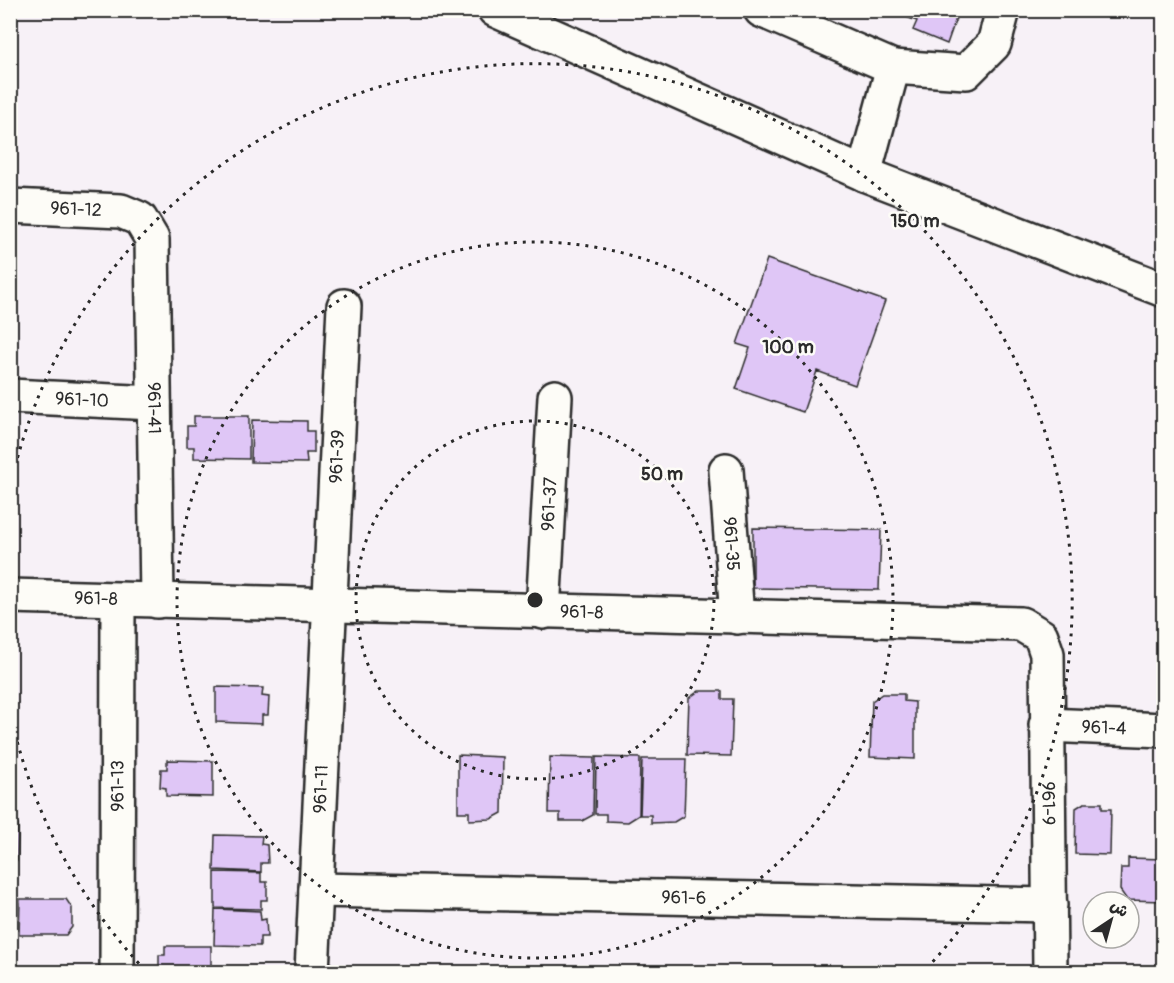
<svg xmlns="http://www.w3.org/2000/svg" width="1174" height="983" font-family="Pangolin,'Playpen Sans Arabic',sans-serif">
  <style>
    .building { fill: #dfc6f6; stroke: #2b2b2b; stroke-width: 1.5 }
    .lines { fill: none; stroke-linecap: round; stroke-linejoin: round }
    .minor-casing { stroke: #2b2b2b; stroke-width: 38 }
    .minor { stroke: #fdfcf7; stroke-width: 33 }
    .ring { fill: none; stroke: #2b2b2b; stroke-width: 3; stroke-dasharray: 3 6 }
    .labels { text-anchor: middle; stroke-width: 5; stroke-linejoin: round; paint-order: stroke }
    .street-label { font-size: 18px; fill: #2b2b2b; stroke: #fdfcf7 }
    .centre { fill: #2b2b2b; stroke: #fdfcf7; stroke-width: 3 }
    .ring-label { font-size: 18px; text-anchor: middle; font-weight: bold; fill: #2b2b2b; stroke: #fdfcf7; stroke-width: 5; stroke-linejoin: round; paint-order: stroke }
  </style>
  <rect width="100%" height="100%" fill="#f7f1f7"/>
  <filter id="ink" filterUnits="userSpaceOnUse"><feTurbulence type="fractalNoise" baseFrequency=".0167" numOctaves="2"/><feDisplacementMap in="SourceGraphic" scale="12" xChannelSelector="R" yChannelSelector="G"/><feConvolveMatrix kernelMatrix="1 2 1 2 8 2 1 2 1" color-interpolation-filters="sRGB"/></filter>
  <g filter="url(#ink)">
    <!-- building -->
    <path class="building" d="M896 10H959L947 44 913 30 917 21 895 13Z
      M767 259 885 301 855 385 817 371 803 412 736 389 750 348 737 344Z
      M194 416H249V459L194 458V447H187V426H194Z
      M252 420 307 421V431H314V453H306L307 463 251 462Z
      M753 528 881 530 879 590 753 588Z
      M216 687 263 688 262 696 269 697 268 715H262V724L216 722Z
      M699 691H722V699H733L731 756 687 755 689 698Z
      M882 694H904V701L915 702V759L870 757 872 701Z
      M458 755 503 757 502 813 491 819 469 820V812H458Z
      M550 757 594 758 593 815 582 821H560V813H549Z
      M596 757 640 758 639 815 628 822 606 821V814H595Z
      M642 759H686L684 816 674 822 651 823V815H640Z
      M167 760 213 761V797L166 796V788L160 787 161 769H167Z
      M10 787H18L17 823H10Z
      M1084 803H1102V809H1111L1110 855 1075 854 1076 808Z
      M10 824 18 825 17 861 10 860Z
      M215 835 262 836 261 844 267 845 268 863H261V872L214 870Z
      M1128 858 1164 859V901L1127 900 1120 890 1121 868H1128Z
      M215 872 261 873V882H267V900H261V909L215 908Z
      M20 899H66L72 908V927L66 935H19Z
      M215 909 260 911 261 920 266 919 267 937H260V946L214 945Z
      M165 946H211V972H159V955H165Z
      M874 968H892L898 972H868Z
      M837 969H855L862 972H832Z"/>
    <g class="lines">
      <defs>
        <g id="minor">
          <path d="M495 10 864 174 1164 290"/>
          <path d="M761 10 893 67 966 72 994 44 1003 10"/>
          <path d="M864 174 893 67"/>
          <path id="s1" d="M10 206 121 211 140 219 152 239 157 601"/>
          <path id="s2" d="M10 396 154 403"/>
          <path id="s3" d="M726 470 737 617"/>
          <path id="s4" d="M10 596 1021 624 1041 636 1047 654 1050 972"/>
          <path id="s5" d="M543 612 555 397"/>
          <path id="s6" d="M1046 725 1164 730"/>
          <path id="s7" d="M316 890 1050 905"/>
          <path id="s8" d="M117 972 118 600"/>
          <path id="s9" d="M312 972 344 306"/>
        </g>
      </defs>
      <!-- minor casing -->
      <use href="#minor" class="minor-casing"/>
      <!-- minor -->
      <use href="#minor" class="minor"/>
    </g>
  </g>
  <!-- distance rings -->
  <g class="ring">
    <circle cx="535" cy="600" r="179"/>
    <circle cx="535" cy="600" r="358"/>
    <path d="M145 970A537 537 0 0 1 11 716M11 484A537 537 0 1 1 925 970"/>
  </g>
  <g class="labels">
    <!-- street labels -->
    <g class="street-label">
      <text dy="6" stroke="none"><textPath href="#s1" startOffset="66">961-12</textPath></text>
      <text dy="6" stroke="none"><textPath href="#s2" startOffset="72">961-10</textPath></text>
      <text dy="6" stroke="none"><textPath href="#s1" startOffset="324">961-41</textPath></text>
      <text dy="6" stroke="none"><textPath href="#s9" startOffset="516">961-39</textPath></text>
      <text dy="6" stroke="none"><textPath href="#s5" startOffset="108">961-37</textPath></text>
      <text dy="6" stroke="none"><textPath href="#s3" startOffset="74">961-35</textPath></text>
      <text dy="6" stroke="none"><textPath href="#s4" startOffset="86">961-8</textPath></text>
      <text dy="6" stroke="none"><textPath href="#s4" startOffset="572">961-8</textPath></text>
      <text dy="6" stroke="none"><textPath href="#s6" startOffset="58">961-4</textPath></text>
      <text dy="6" stroke="none"><textPath href="#s8" startOffset="186">961-13</textPath></text>
      <text dy="6" stroke="none"><textPath href="#s9" startOffset="183">961-11</textPath></text>
      <text dy="6" stroke="none"><textPath href="#s4" startOffset="1203">961-9</textPath></text>
      <text dy="6" stroke="none"><textPath href="#s7" startOffset="368">961-6</textPath></text>
    </g>
  </g>
  <circle cx="535" cy="600" r="9" class="centre"/>
  <g class="ring-label">
    <text x="915" y="227">150 m</text>
    <text x="788" y="353">100 m</text>
    <text x="662" y="480">50 m</text>
  </g>
  <!-- margin -->
  <rect width="1174" height="983" fill="none" stroke="#fdfcf7" stroke-width="36"/>
  <rect x="18" y="18" width="1138" height="947" fill="none" stroke="#2b2b2b" stroke-width="2" filter="url(#ink)"/>
  <!-- north arrow -->
  <g transform="translate(1111 920) rotate(36)"><circle r="28" fill="#fdfcf7" stroke="#a9a8a5" stroke-width="1.5"/>
  <path d="M0-4.5L10 22L0 15L-10 22Z" fill="#2b2b2b"/>
  <text y="-9" font-size="16" font-weight="bold" text-anchor="middle" fill="#2b2b2b">ش</text>
  </g>
</svg>
